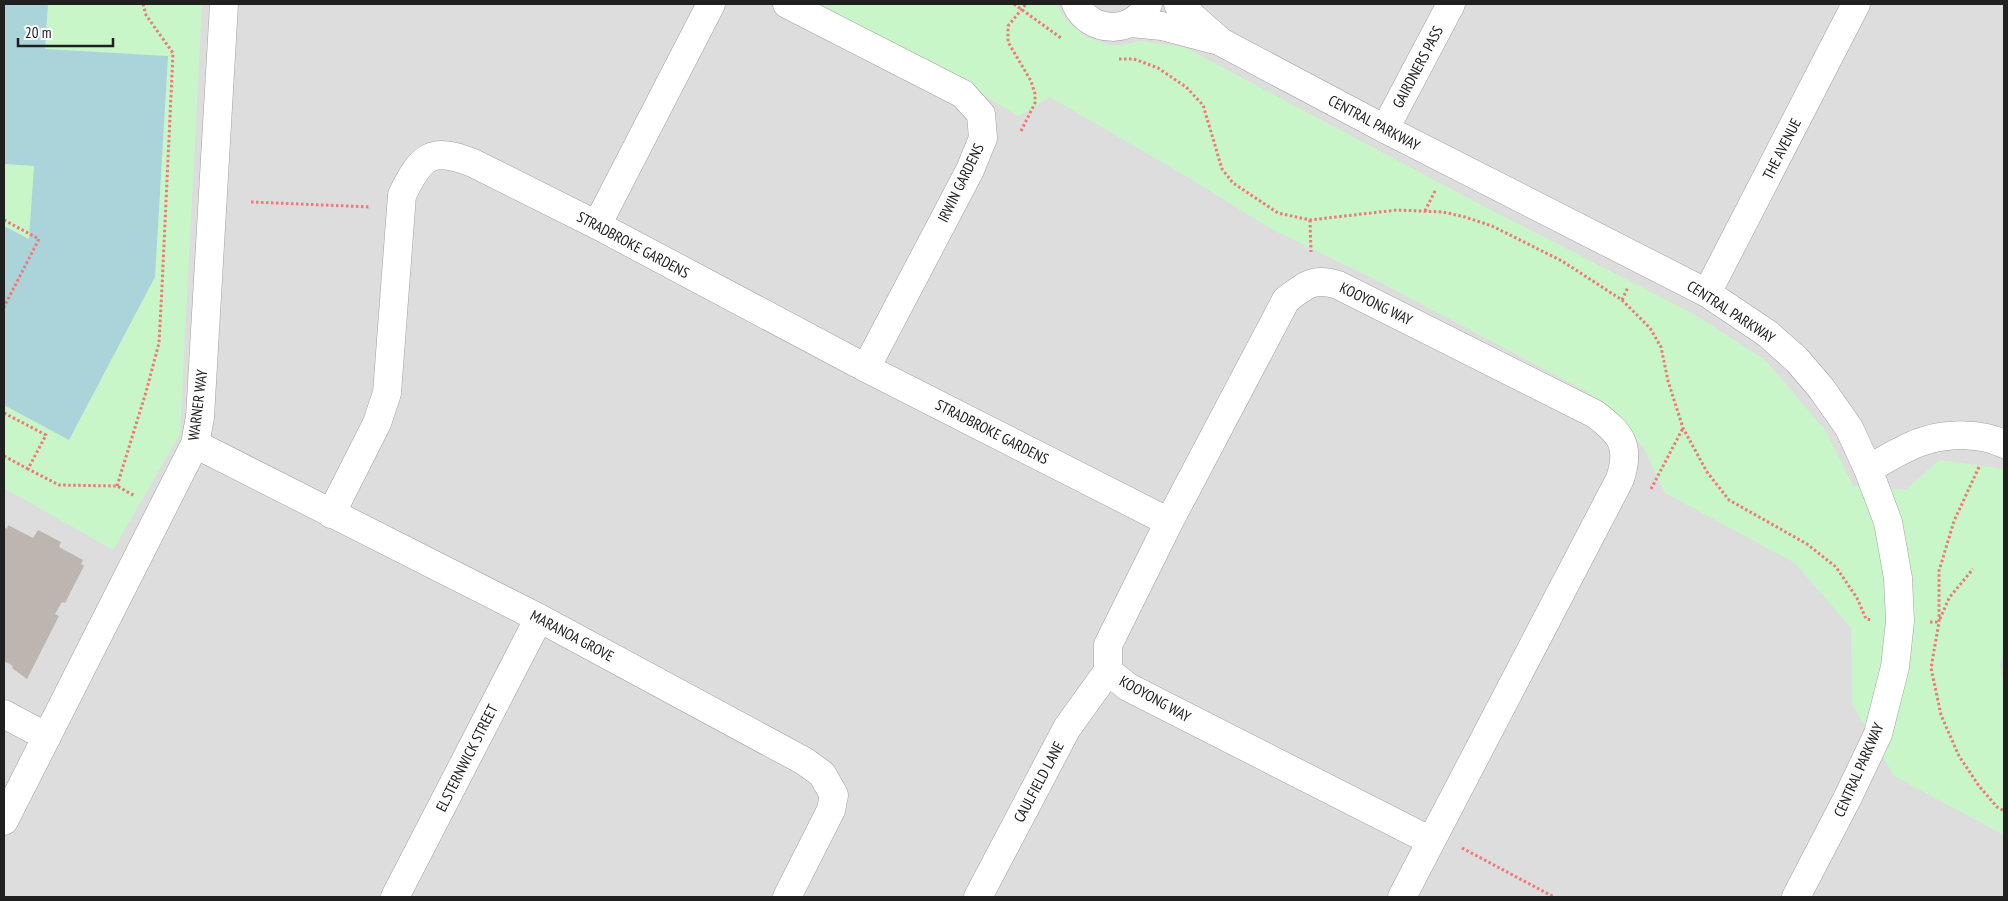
<svg xmlns="http://www.w3.org/2000/svg" width="2008" height="901" font-family="'PT Sans Narrow',sans-serif">
  <style>
    .residential { fill: #dedddd }
    .park { fill: #c8f6c8 }
    .water { fill: #aad4da }
    .building { fill: #bdb5b0 }
    .lines { fill: none; stroke-linecap: round; stroke-linejoin: round }
    .street-casing { stroke: #a1a1a1; stroke-width: 29 }
    .path { stroke: #f17877; stroke-width: 3; stroke-dasharray: 2.5 2.5; stroke-linecap: butt }
    .street { stroke: #fff; stroke-width: 28 }
    .labels { text-anchor: middle; stroke-width: 5; stroke-linejoin: round; paint-order: stroke }
    .street-label { font-size: 15px; fill: #202020; stroke: #fff }
  </style>
  <rect width="100%" height="100%" fill="#f0ece7"/>
  <!-- residential -->
  <path class="residential" d="M4 4H2004V897H4Z"/>
  <!-- park -->
  <path class="park" d="M4 4H202L180 434 113 550 4 488Z
    M813 4H1056L1065 19 1086 37 1112 46 1142 41 1184 47 1487 208 1692 313 1765 360 1826 431 1853 486 1906 490 1939 460 2004 469V651L2000 665 2004 688V835L1894 776 1852 704 1851 628 1795 563 1665 493 1644 448 1591 394 1372 278 1273 230 1184 175 1050 97 1019 116 952 77Z"/>
  <!-- water -->
  <path class="water" d="M4 4H48L45 49 168 56 155 277 69 440 4 405V226L29 239 34 166 4 164Z"/>
  <!-- building -->
  <path class="building" d="M8 525 33 538 38 530 61 542 59 547 83 560 81 564 84 566 65 603 62 602 55 614 59 616 27 679 12 668 13 666 4 661V527L7 529Z"/>
  <g class="lines">
    <defs>
      <path id="street" d="M787 4 963 94 981 114 983 138 970 170 866 368
        M1076 4C1090 34 1134 35 1148 4
        M1178 4 1221 42 1385 129 1707 293 1768 334 1797 360 1821 388 1849 428 1868 469 1888 522 1898 578 1900 621 1895 667 1878 734 1848 797 1796 897
        M1131 23 1162 26 1215 40
        M1385 129 1451 4
        M597 225 711 4
        M1707 293 1856 4
        M195 444 539 618 804 761 822 774 834 795 831 810 787 897
        M1868 469C1885 460 1906 446 1924 441 1948 433 1982 433 2004 444
        M331 514 377 423 387 393 402 195C421 156 431 146 473 163L597 225 866 368 1169 522
        M4 714 47 737
        M4 821 195 444 200 417 224 4
        M395 897 539 618
        M978 897 1067 728 1108 671
        M1402 897 1620 479C1631 445 1621 434 1595 414L1338 285C1314 277 1305 285 1286 300L1169 522 1108 645V671L1128 687 1431 841"/>
    </defs>
    <!-- street casing -->
    <use href="#street" class="street-casing"/>
    <!-- path -->
    <path class="path" d="M1014 4 1061 38
      M1119 59H1134L1158 68 1186 87 1203 105 1222 169 1233 183 1278 213 1310 220 1397 210 1443 212 1465 217 1492 226 1562 261 1622 300 1650 328 1661 347 1668 381 1683 428 1707 472 1729 500 1807 544 1836 567 1857 598 1866 619 1871 620
      M1021 131 1035 103V94L1031 81 1008 42V26L1026 4
      M251 202 371 207
      M1425 211 1436 189
      M4 220 39 239 4 307
      M1310 220 1311 252
      M1622 300 1628 287
      M4 413 46 435 28 469 59 485 117 486 135 496
      M4 456 28 469
      M1979 467 1954 521 1939 571V622L1931 668 1941 715 1959 756 1979 786 1997 807 2004 811
      M117 486 146 392 159 343 162 287 173 53 146 15 143 4
      M1651 489 1683 428
      M1940 619 1949 598 1973 569
      M1930 622H1939
      M1462 848 1554 897"/>
    <!-- street -->
    <use href="#street" class="street"/>
  </g>
  <g class="labels">
    <!-- street labels -->
    <g class="street-label">
      <text transform="translate(1418 67) rotate(-62)" y="5">GAIRDNERS PASS</text>
      <text transform="translate(1374 123) rotate(28)" y="5">CENTRAL PARKWAY</text>
      <text transform="translate(1782 149) rotate(-63)" y="5">THE AVENUE</text>
      <text transform="translate(961 183) rotate(-64)" y="5">IRWIN GARDENS</text>
      <text transform="translate(633 245) rotate(28)" y="5">STRADBROKE GARDENS</text>
      <text transform="translate(1376 304) rotate(26)" y="5">KOOYONG WAY</text>
      <text transform="translate(1731 312) rotate(33)" y="5">CENTRAL PARKWAY</text>
      <text transform="translate(198 405) rotate(-83)" y="5">WARNER WAY</text>
      <text transform="translate(992 432) rotate(27)" y="5">STRADBROKE GARDENS</text>
      <text transform="translate(572 636) rotate(28)" y="5">MARANOA GROVE</text>
      <text transform="translate(1155 699) rotate(29)" y="5">KOOYONG WAY</text>
      <text transform="translate(467 758) rotate(-63)" y="5">ELSTERNWICK STREET</text>
      <text transform="translate(1859 770) rotate(-66)" y="5">CENTRAL PARKWAY</text>
      <text transform="translate(1039 782) rotate(-62)" y="5">CAULFIELD LANE</text>
    </g>
  </g>
  <!-- border -->
  <rect width="2008" height="901" fill="none" stroke="#202020" stroke-width="10"/>
  <!-- scale -->
  <path d="M18 38v8h95v-8" fill="none" stroke="#202020" stroke-width="2.5"/>
  <text x="25" y="38" font-size="15" fill="#202020" stroke="#ffffff" stroke-width="4" paint-order="stroke">20 m</text>
</svg>
